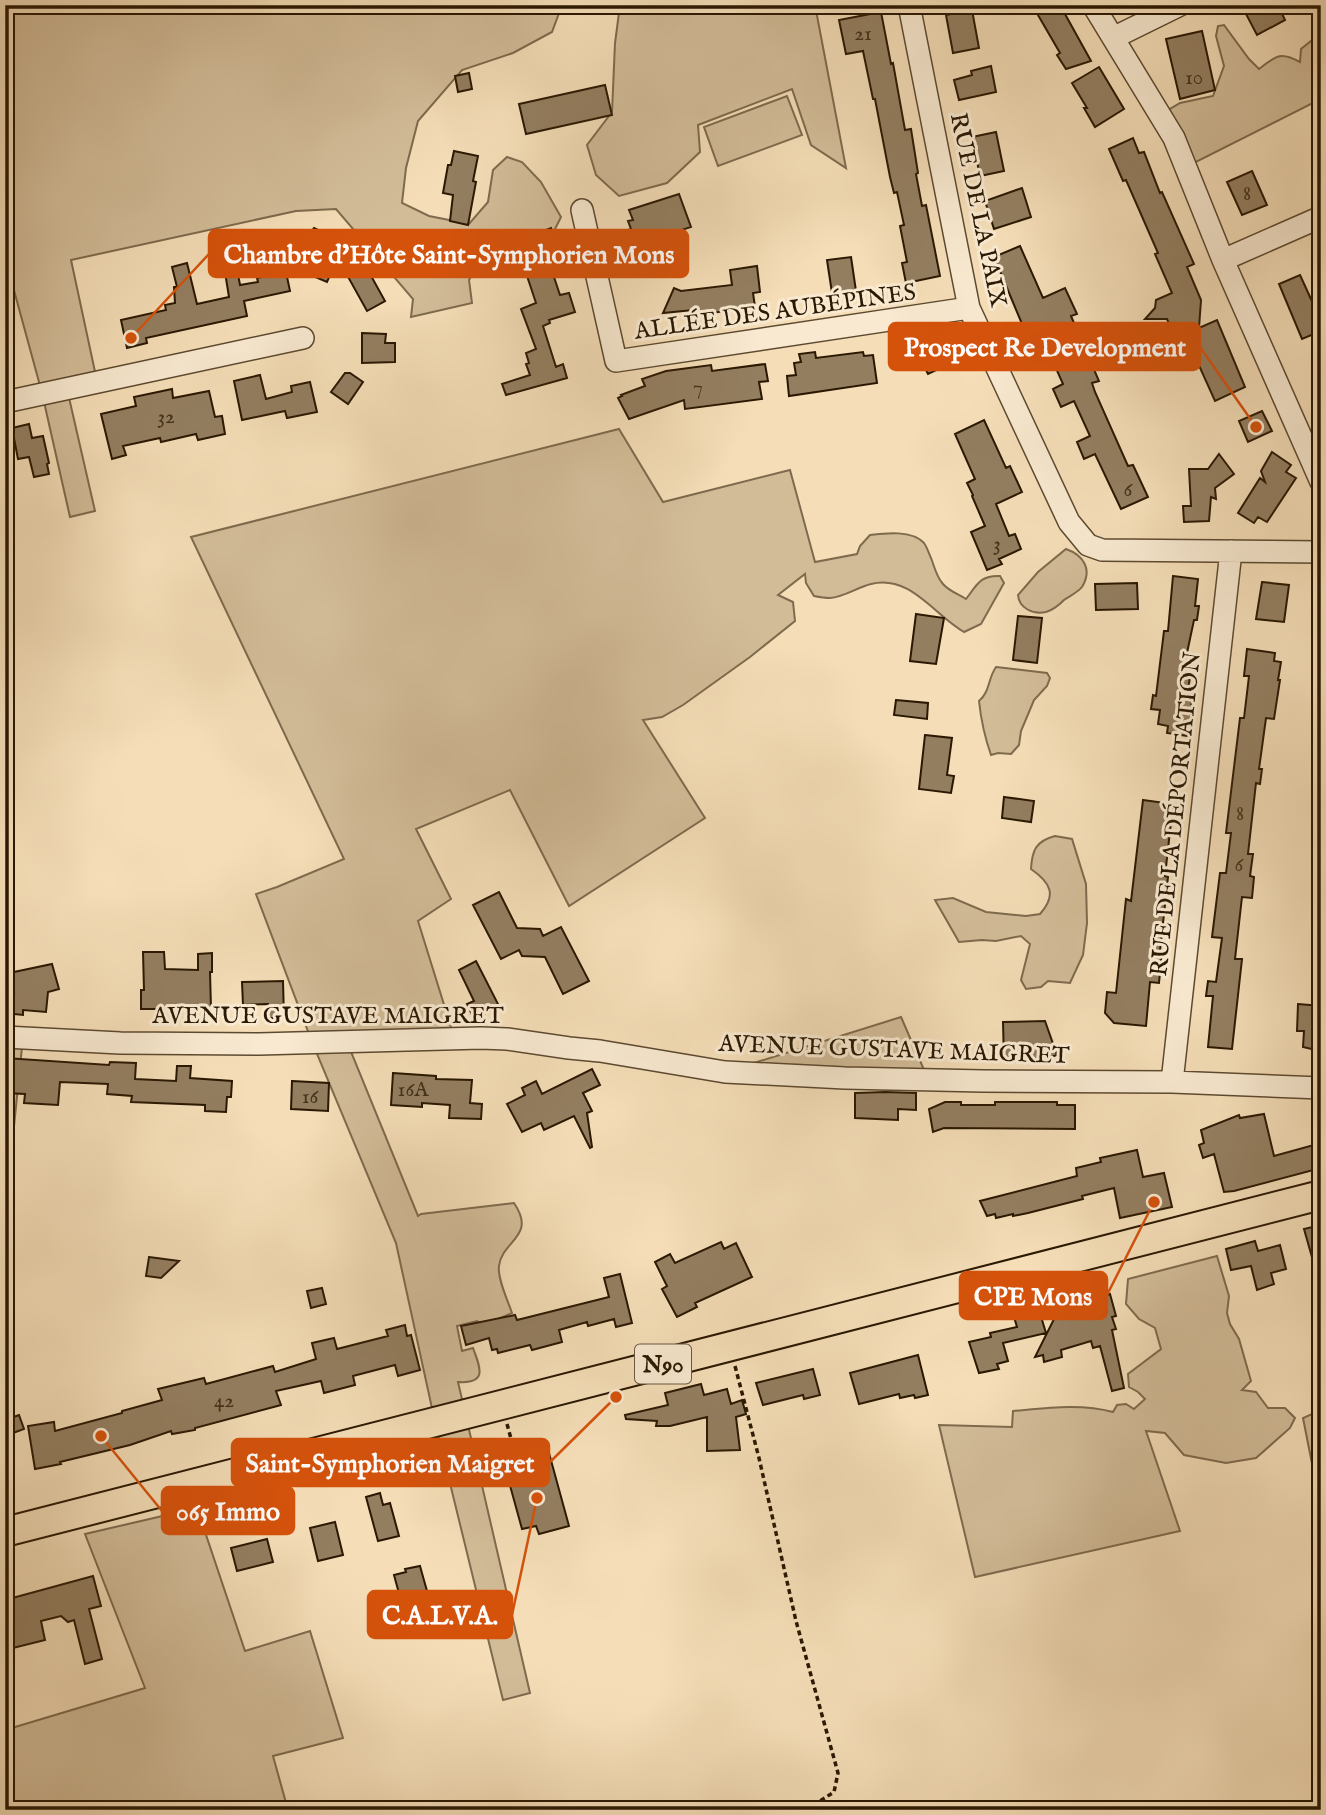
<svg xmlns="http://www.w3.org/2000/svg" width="1326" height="1815" font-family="'IM FELL English',serif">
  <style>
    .green { fill: #d2bc98; stroke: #7e6a4d; stroke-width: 2 }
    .building { fill: #937e60; stroke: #2a1802; stroke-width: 2 }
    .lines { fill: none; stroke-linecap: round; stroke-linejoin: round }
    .minor-casing { stroke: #5c492f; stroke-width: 24 }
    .major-casing { stroke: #2a1802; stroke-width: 32 }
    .path { stroke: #2a1802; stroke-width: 3.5; stroke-dasharray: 5 3.5; stroke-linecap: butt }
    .minor { stroke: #f8e9d0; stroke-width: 21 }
    .major { stroke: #f4ddb7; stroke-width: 28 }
    .labels { text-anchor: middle; stroke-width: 6; stroke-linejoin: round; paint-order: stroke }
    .number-label { font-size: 21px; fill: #44321a }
    .shield { fill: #f8e9d0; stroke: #685740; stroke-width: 2 }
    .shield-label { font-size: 23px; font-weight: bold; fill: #2a1802 }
    .street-label { font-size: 24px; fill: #2a1802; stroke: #f8e9d0 }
    .leader { fill: none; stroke: #d5520b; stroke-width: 2.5 }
    .callout-dot { fill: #d5520b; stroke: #f8e9d0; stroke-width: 2.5 }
    .callout { fill: #d5520b; stroke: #d5520b; stroke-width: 2.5 }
    .callout-label { font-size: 26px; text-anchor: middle; font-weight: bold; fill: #fff }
  </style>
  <rect width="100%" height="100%" fill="#f4ddb7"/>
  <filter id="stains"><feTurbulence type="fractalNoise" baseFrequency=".00286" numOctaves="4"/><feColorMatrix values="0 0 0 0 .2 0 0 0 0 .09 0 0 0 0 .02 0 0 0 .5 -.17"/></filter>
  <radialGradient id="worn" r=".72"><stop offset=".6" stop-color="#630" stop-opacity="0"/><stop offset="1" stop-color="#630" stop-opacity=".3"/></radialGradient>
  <!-- green -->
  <path class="green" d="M5 5H562L552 32 513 53 462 70 418 121 406 168 402 203 429 216 469 224 488 202 493 170 507 157 522 162 541 182 561 217 553 233 490 246 469 280 472 303 411 317 413 299 336 209 296 211 71 260 97 381 67 389 95 511 70 517 42 393 9 272 5 273Z
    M620 5H815L846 168 811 145 792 89 698 125 700 152 667 183 619 196 596 175 587 145 612 112 615 43Z
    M1224 25 1249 59 1259 69C1276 56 1280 51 1300 62L1301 49 1316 37 1321 43V99L1186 167 1160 115 1180 103 1213 96 1224 66 1216 36 1218 26Z
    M787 96 802 135 718 166 704 127Z
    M619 429 663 502 790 470 815 562 857 554 860 546 870 535C886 533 912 530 924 543 927 547 929 554 931 558 935 568 936 576 943 584 949 591 958 594 966 599 977 585 980 575 1000 576L1004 583 981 624 964 632C934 615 910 574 871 584 858 587 844 597 830 598 825 598 819 597 814 596L806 583 805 574 778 595 793 602 795 621 750 657 683 705 662 717 643 720 705 818 569 906 510 790 416 829 451 899 418 921 455 1040 347 1042 418 1216 421 1214 514 1203C537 1237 502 1240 499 1266 497 1278 508 1301 512 1313L484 1325 477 1321 457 1326 462 1351 473 1348C481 1369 487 1384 458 1382L530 1693 503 1700 435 1422 396 1243 312 1042 256 894 277 887 344 859 191 537Z
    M1066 549C1083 555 1093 569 1082 587 1078 592 1070 596 1064 600 1059 605 1053 610 1046 612 1033 615 1019 608 1018 595L1038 572Z
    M996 667 1047 673 1050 678 1047 686 1034 700 1021 731 1019 745 1011 754 998 753 991 755C985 738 981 720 979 701 990 692 988 678 996 667Z
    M1055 836 1072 839 1086 884 1087 923 1083 955 1070 983 1048 981 1041 987 1026 989 1021 980 1030 944 1021 936 996 941 982 940 959 942 935 900 953 898 986 912 1026 916 1040 914C1057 895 1051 883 1031 869 1032 850 1036 841 1055 836Z
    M901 1017 928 1079 725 1072Z
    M5 1046 22 1047 10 1166H5Z
    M1217 1256 1229 1296 1227 1313 1230 1324 1239 1339 1251 1381 1242 1390 1256 1392 1268 1408H1285L1295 1418 1290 1428 1256 1458 1226 1463 1184 1455 1165 1433 1146 1431 1180 1531 975 1577 939 1425 1012 1427 1013 1411C1046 1408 1081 1403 1113 1412L1117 1405 1126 1404 1134 1409 1145 1399 1138 1392 1129 1387 1128 1374 1161 1349 1155 1328 1139 1319 1126 1304 1128 1279Z
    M1321 1410V1499H1319L1303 1418Z
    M197 1508 245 1651 310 1631 343 1738 273 1756 288 1810H5V1730L145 1688 85 1534Z"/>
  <!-- building -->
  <path class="building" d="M1054 5H1060L1091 61 1066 69 1057 55 1060 53 1038 15Z
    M1262 5H1278L1285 20 1257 35 1246 14Z
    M972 10 979 48 953 53 946 15Z
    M881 12 891 64 893 63 905 130 911 129 918 173 916 174 922 206 926 205 940 276 906 283 902 263 907 262 900 226 904 225 897 192 894 193 890 177 875 99H873L863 51 846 54 839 20Z
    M1202 31 1215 90 1180 99 1166 39Z
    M991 66 996 92 959 100 954 80 972 75 971 71Z
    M1099 67 1124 109 1095 127 1084 108H1087L1072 83Z
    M469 73 472 89 458 92 455 76Z
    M605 85 612 115 526 134 519 104Z
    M996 132 1004 171 980 176 972 137Z
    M1133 138 1139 153 1144 152 1160 193 1162 192 1194 264 1187 267 1201 300 1199 328 1217 320 1245 387 1215 401 1197 361 1187 365 1167 319H1145L1155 308 1156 300 1172 293 1155 254 1158 253 1126 180 1123 181 1109 149Z
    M454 151 478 156 473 181 476 182 468 225 450 221 453 195 443 193 448 165H451Z
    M1252 171 1267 205 1242 215 1227 182Z
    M1022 188 1031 217 994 229 985 201Z
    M679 194 691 227 637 245 636 244 628 247 622 232 631 229 628 221 633 220 629 210Z
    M314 228 330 236 326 243 334 246 329 256 337 260 327 282 287 265Z
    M551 228 557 247 567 243 572 260 551 268 560 295 569 293 575 312 549 320 550 323 543 326 556 367 563 364 567 378 506 395 502 384 530 375 526 364 529 363 526 353 536 349 521 309 536 303 526 273 517 276 513 263 506 265 502 252 514 248 512 243Z
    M1020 246 1043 298 1065 288 1077 314 1071 316 1099 381 1092 383 1095 392 1128 466 1133 465 1148 497 1121 509 1095 454 1084 459 1077 442 1090 436 1074 401 1061 407 1053 389 1063 384 1039 330 1027 336 994 257Z
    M851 257 856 291 852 292 853 294 838 296 837 292 832 293 827 260Z
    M187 263 197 304 229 297 224 266 236 263 240 285 258 282 257 278 286 272 290 291 244 301 247 316 146 338 147 343 127 348 121 320 166 310 165 305 175 303 174 287H177L172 267Z
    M365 265 385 301 367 311 347 275Z
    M757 266 760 292 753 293 755 307 697 315 693 310 663 313 674 288 681 291 732 285 730 270Z
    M1300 275 1321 321V331L1302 339 1279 284Z
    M362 333 386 334 385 343H395V362L362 363Z
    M961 336 968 351 955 357 956 361 928 374 917 352 946 339 948 342Z
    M815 352 816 358 863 352 864 356 873 355 877 383 789 396 787 376 796 375 794 363 801 362 799 354Z
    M765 364 768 381 759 382 762 399 685 409 684 400 629 419 618 398 622 396 621 395 645 386 642 379 666 371 711 365 712 371Z
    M345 373H350L363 382 348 404 331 392Z
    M260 375 266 399 292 392 291 386 310 382 317 412 287 418 285 411 242 420 234 381Z
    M172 389 173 398 209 391 215 417 222 416 225 434 198 440 196 434 161 442 160 438 123 446 126 455 112 459 101 414 136 406 134 397Z
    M1262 411 1272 431 1248 442 1239 421Z
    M984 420 1006 468 1010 466 1022 492 996 504 1009 536 1015 534 1021 549 999 559 1002 564 987 570 971 532 985 526 972 496 973 495 967 483 975 479 955 434Z
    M29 424 32 438 43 436 49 463 47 464 49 474 34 477 29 457 18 459 12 428Z
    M1272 452 1291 465 1286 472 1296 478 1267 522 1258 517 1254 523 1238 513 1260 478 1265 482 1261 471Z
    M1219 454 1234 474 1215 488 1216 499 1211 497 1209 521 1184 522 1183 506H1191L1189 469H1208Z
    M1173 576 1198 579 1195 606H1199L1197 620H1194L1187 653 1193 654 1187 699 1192 700 1188 736 1167 733 1168 726 1158 724 1160 710 1151 709 1153 695 1156 696 1164 631H1168Z
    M1262 582 1289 585 1284 622 1256 619Z
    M1137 583 1138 609 1096 610 1095 584Z
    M916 614 944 618 936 664 910 661Z
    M1018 616 1042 618 1037 663 1013 660Z
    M1247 649 1275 653 1274 661 1281 662 1278 680H1280L1274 719 1266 718 1259 769H1262L1260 784 1256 783 1248 854H1253L1250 876 1254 877 1252 898 1242 897 1235 959H1242L1232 1049 1208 1047 1213 996H1206L1208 981 1216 982 1222 938 1212 937 1220 873H1226L1231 833H1226L1240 718H1244L1249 676H1244Z
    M896 700 928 703 927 719 894 715Z
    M925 735 952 738 947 775 954 776 951 793 919 789Z
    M1004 797 1034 801 1031 822 1002 818Z
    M1143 800 1173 804 1165 876 1168 877 1160 951H1162L1159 983 1150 982 1146 1026 1114 1023 1105 1013 1107 992 1116 993 1126 899 1131 901Z
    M499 892 517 928 540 929 543 936 561 927 589 981 563 994 545 957 522 956 519 950 501 959 473 905Z
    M143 952H164L165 969 198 970V954L212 953V972H210L211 1009H141V990H144Z
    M476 961 499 1006 474 1019 467 1004 474 1001 459 970Z
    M52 964 59 989 48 992 46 1012 23 1010V1015L5 1013V992L14 993 9 973Z
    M283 981 284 1018H268V1004L243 1005 242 982Z
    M1298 1004 1321 1006 1320 1051 1303 1047 1304 1031H1297Z
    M1045 1021 1057 1055 1040 1061 1004 1062 1003 1022Z
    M5 1058 109 1065 110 1062 136 1063 135 1079 176 1081 177 1066H191L190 1078 232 1081 231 1097H227L226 1112 205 1111V1105L131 1102 132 1096 107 1094 108 1084 60 1082 58 1105 24 1103 25 1094 5 1093Z
    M592 1069 600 1085 583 1093 592 1111 587 1113 592 1147 590 1148 574 1116 544 1130 541 1123 522 1132 507 1104 525 1095 522 1088 536 1081 542 1094Z
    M393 1073 436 1076V1079L472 1080 470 1103 482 1104 481 1119 449 1118 450 1105 422 1103V1107L391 1105Z
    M292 1081 329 1083 328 1111 291 1109Z
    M885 1092 916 1093V1110L898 1109V1120L855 1118V1093Z
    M945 1102H961V1105H995V1102H1057V1105H1075V1129L944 1128 933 1132 929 1109Z
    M1264 1114 1274 1156 1321 1143V1168L1234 1191 1224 1192 1214 1154 1203 1158 1199 1145 1204 1143 1201 1130 1239 1115 1240 1118Z
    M1137 1150 1143 1177 1164 1173 1172 1207 1120 1218 1114 1188 1082 1196 1083 1199 1028 1213 1013 1216V1214L996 1218 995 1214 987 1216 980 1201 1077 1176 1076 1168 1101 1162 1100 1158Z
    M1321 1225V1274L1317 1275 1304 1229Z
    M1255 1241 1258 1251 1280 1245 1286 1269 1271 1273 1274 1284 1257 1290 1251 1266 1231 1270 1226 1249Z
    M721 1242 724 1249 736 1243 752 1277 695 1303 697 1307 677 1317 662 1289 667 1286 655 1262 670 1254 675 1263Z
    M149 1257 179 1261 161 1278 146 1276Z
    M620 1274 632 1323 616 1327 614 1319 588 1326 587 1322 559 1330 562 1342 532 1350 530 1345 498 1353 497 1349 492 1350 489 1338 466 1345 461 1326 515 1315 517 1320 609 1297 604 1278Z
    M322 1288 326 1304 311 1308 307 1291Z
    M1110 1294 1116 1316 1112 1317 1116 1329 1112 1330 1124 1388 1112 1391 1100 1346 1093 1348 1091 1341 1061 1350 1062 1357 1044 1362 1043 1355 1035 1357 1061 1305 1072 1302 1073 1304Z
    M1039 1310 1046 1333 1003 1343 1008 1361 997 1364 999 1369 979 1373 969 1342 991 1337 990 1333 1017 1327 1014 1317Z
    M405 1325 407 1336 411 1335 420 1370 398 1376 395 1365 353 1376 355 1385 324 1393 321 1381 276 1391 281 1405 195 1428V1430L172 1434 171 1431 130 1445 60 1462 61 1464 35 1469 28 1426 54 1422 55 1431 122 1413V1411L162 1400 158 1389 204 1378 206 1384 273 1366 275 1372 316 1359 312 1343 334 1338 337 1349 388 1336 386 1330Z
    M918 1355 928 1395 915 1398 914 1395 900 1398 899 1394 859 1404 850 1373Z
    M813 1369 820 1395 804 1399 803 1395 763 1405 756 1383Z
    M701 1384 704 1395 727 1389 731 1404 742 1400 746 1414 736 1417 740 1450 707 1451V1417L670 1426H656L657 1421 626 1419 625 1415 668 1405 665 1393Z
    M19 1415 24 1429 5 1436V1420Z
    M549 1453 569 1526 539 1534 536 1526 522 1529 506 1471 522 1467 520 1461Z
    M380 1493 383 1505 390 1503 399 1536 378 1541 366 1497Z
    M335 1522 343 1555 318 1561 310 1528Z
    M267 1539 273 1562 237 1571 231 1548Z
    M420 1566 427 1591 400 1597 394 1575 406 1572 405 1569Z
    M93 1576 101 1606 89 1609 102 1659 85 1664 74 1620 68 1622 61 1616 41 1621 45 1640 5 1650V1600Z"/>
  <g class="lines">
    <defs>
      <path id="minor" d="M909 5 969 308 1069 522 1088 545 1102 550 1321 552
        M1093 5 1174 138 1223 260 1321 482
        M1113 38 1180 5
        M582 210 616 361 969 308
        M1223 260 1321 217
        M5 402 303 338
        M5 1037 120 1043 259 1044 481 1038 507 1039 569 1048 600 1051 725 1072 845 1078 983 1081 1172 1082 1321 1088
        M1172 1082 1231 551"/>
      <path id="major" d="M5 1532 1321 1195"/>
    </defs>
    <!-- minor casing -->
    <use href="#minor" class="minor-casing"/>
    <!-- major casing -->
    <use href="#major" class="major-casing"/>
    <!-- path -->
    <path class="path" d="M735 1366 759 1458 796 1621 838 1773 834 1792 820 1801 785 1810
      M507 1424 519 1468"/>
    <!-- minor -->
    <use href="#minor" class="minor"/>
    <!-- major -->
    <use href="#major" class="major"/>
  </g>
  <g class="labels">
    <!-- number labels -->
    <g class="number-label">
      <text x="863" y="40">21</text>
      <text x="1194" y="84">10</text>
      <text x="1247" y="200">8</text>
      <text x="698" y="394">7</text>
      <text x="166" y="423">32</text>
      <text x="1128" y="496">6</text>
      <text x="997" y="550">3</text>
      <text x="1240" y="820">8</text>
      <text x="1239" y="871">6</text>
      <text x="413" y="1096">16A</text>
      <text x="310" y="1103">16</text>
      <text x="224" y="1407">42</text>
    </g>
    <!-- shield labels -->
    <rect class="shield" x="635" y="1344.5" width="56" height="39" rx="5"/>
    <g class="shield-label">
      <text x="663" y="1372">N90</text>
    </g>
    <!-- street labels -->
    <g class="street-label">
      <text transform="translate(979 210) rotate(78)" y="8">RUE DE LA PAIX</text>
      <text transform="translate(775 311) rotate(-8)" y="8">ALLÉE DES AUBÉPINES</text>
      <text transform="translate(1175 814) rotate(-84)" y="8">RUE DE LA DÉPORTATION</text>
      <text x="328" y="1023">AVENUE GUSTAVE MAIGRET</text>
      <text transform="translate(894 1049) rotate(2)" y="8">AVENUE GUSTAVE MAIGRET</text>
    </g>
  </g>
  <!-- callouts -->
  <path class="leader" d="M131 338L209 254M1256 427L1200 347M1154 1202L1107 1295M616 1397L549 1463M101 1436L162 1511M537 1498L512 1615"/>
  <g class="callout-dot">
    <circle cx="131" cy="338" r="7"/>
    <circle cx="1256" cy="427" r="7"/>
    <circle cx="1154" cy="1202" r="7"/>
    <circle cx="616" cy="1397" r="7"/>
    <circle cx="101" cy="1436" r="7"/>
    <circle cx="537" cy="1498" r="7"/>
  </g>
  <g class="callout">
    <rect x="209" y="230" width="479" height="47" rx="7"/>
    <rect x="889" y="323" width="311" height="47" rx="7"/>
    <rect x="960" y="1272" width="147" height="47" rx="7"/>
    <rect x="232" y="1439" width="317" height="47" rx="7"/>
    <rect x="162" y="1487" width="132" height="47" rx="7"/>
    <rect x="368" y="1591" width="144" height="47" rx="7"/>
  </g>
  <g class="callout-label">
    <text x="449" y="263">Chambre d'Hôte Saint-Symphorien Mons</text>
    <text x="1045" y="356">Prospect Re Development</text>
    <text x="1033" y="1305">CPE Mons</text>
    <text x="390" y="1472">Saint-Symphorien Maigret</text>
    <text x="228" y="1520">065 Immo</text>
    <text x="440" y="1624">C.A.L.V.A.</text>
  </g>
  <!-- margin -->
  <rect width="1326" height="1815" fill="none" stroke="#f4ddb7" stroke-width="28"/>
  <rect x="7" y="7" width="1312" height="1801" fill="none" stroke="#2a1802" stroke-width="3.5"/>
  <rect x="14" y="14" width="1298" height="1787" fill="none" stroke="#2a1802" stroke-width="2"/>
  <rect width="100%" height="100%" filter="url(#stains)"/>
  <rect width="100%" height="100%" fill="url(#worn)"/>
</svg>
